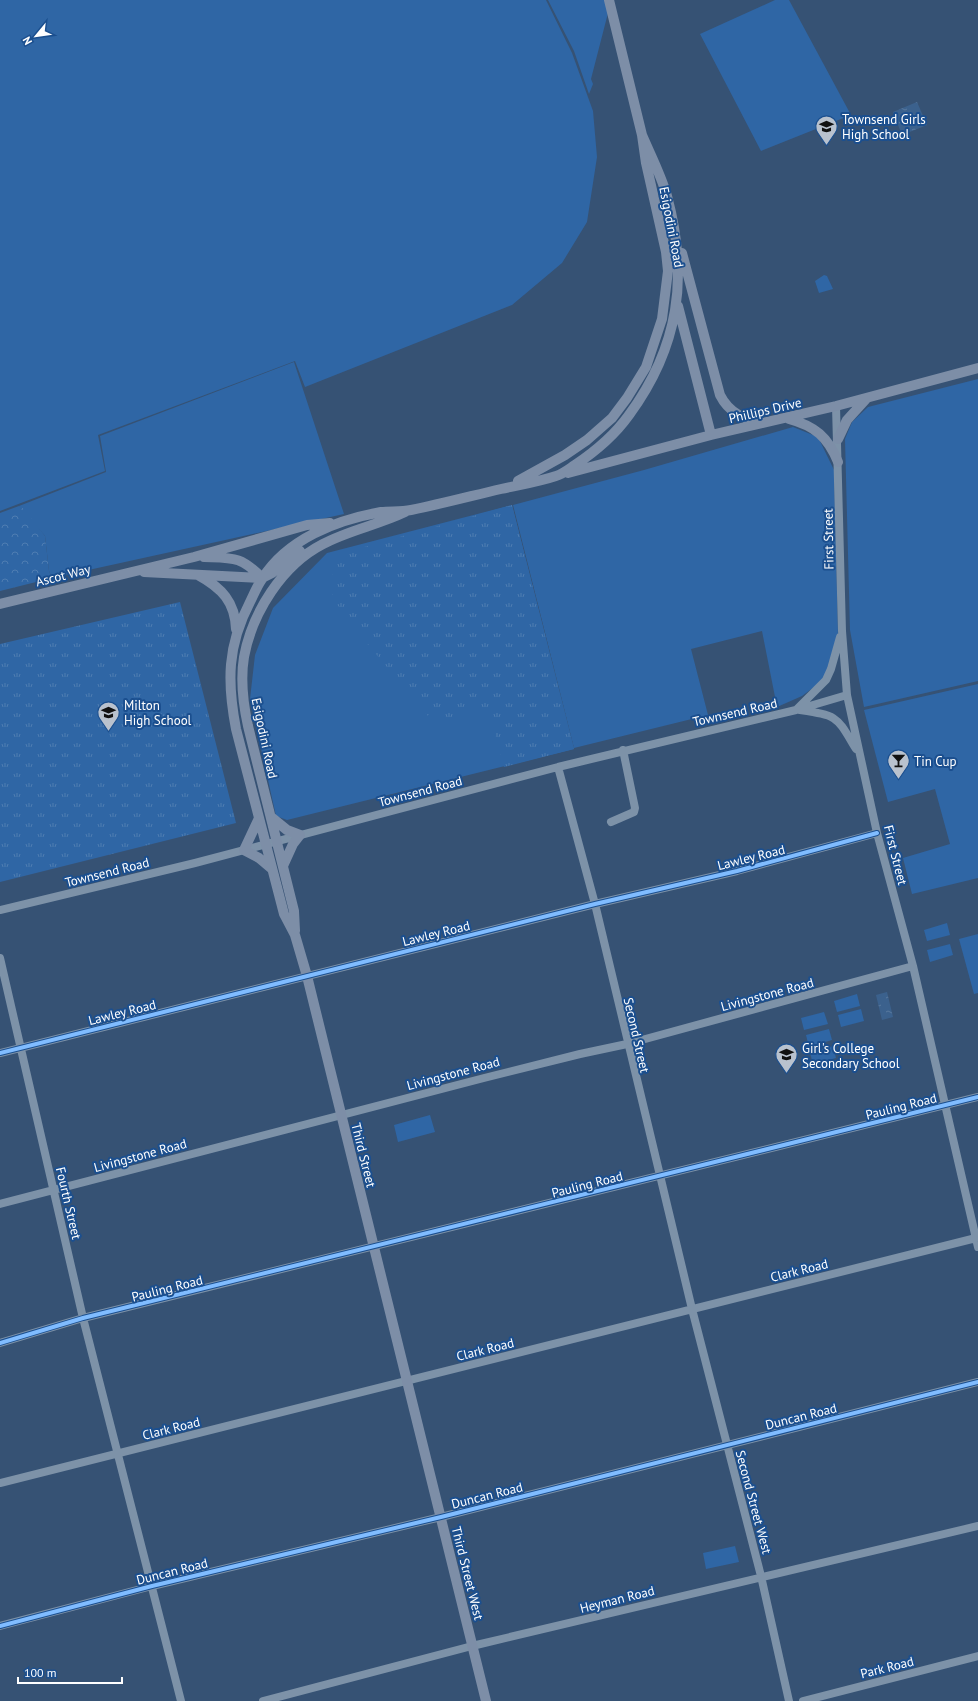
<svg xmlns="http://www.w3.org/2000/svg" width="978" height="1701" font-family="'PT Sans',sans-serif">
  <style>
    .grass { fill: #2f66a5 }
    .forest { fill: url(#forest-crowns) }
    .park { fill: url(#park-tufts) }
    .water { fill: url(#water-ripples) }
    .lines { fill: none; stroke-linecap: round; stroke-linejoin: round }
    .minor { stroke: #7d92a8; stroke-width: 8 }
    .major { stroke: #7d8ea7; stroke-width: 10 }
    .cycleway-casing { stroke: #1b4f8f; stroke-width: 6 }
    .cycleway { stroke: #80bcff; stroke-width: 4 }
    .labels { text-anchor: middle; stroke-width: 4; stroke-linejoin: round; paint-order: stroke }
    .poi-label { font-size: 13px; fill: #fff; stroke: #1b4f8f; text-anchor: start }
    .street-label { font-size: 13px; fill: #fff; stroke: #1b4f8f }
  </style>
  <defs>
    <pattern id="forest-crowns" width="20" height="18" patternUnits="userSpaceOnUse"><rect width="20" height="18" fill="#2f66a5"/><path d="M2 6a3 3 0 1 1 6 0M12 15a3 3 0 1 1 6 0" fill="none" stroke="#4e7db2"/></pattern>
    <pattern id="park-tufts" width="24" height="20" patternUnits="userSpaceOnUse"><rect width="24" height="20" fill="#2f66a5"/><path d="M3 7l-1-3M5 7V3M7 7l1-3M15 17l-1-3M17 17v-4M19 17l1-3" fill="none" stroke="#4e7db2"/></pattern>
    <pattern id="water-ripples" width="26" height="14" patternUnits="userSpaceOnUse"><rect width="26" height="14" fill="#3b618d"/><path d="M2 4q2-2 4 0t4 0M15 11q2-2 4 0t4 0" fill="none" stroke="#58799e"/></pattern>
  </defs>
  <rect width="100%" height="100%" fill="#365274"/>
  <!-- grass -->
  <path class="grass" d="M0 0H546L572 53 593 111 597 157 587 222 562 263 512 305 305 387 295 361 98 435 105 471 0 511Z
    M548 0H605L608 13 591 79 593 84 589 94 574 51Z
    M775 0H789L851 115 761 151 700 34Z
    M824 275 827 276 833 289 819 293 815 281Z
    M294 362 344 514 52 578 49 571 45 536 19 506 106 472 100 436Z
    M978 379V681L864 707 850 630 845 439 852 422 868 407Z
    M793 427 818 437 834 470 838 634 832 661 825 679 802 696 777 707 762 631 691 649 708 715 574 748 513 505 644 470Z
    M512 505 574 749 287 820 276 816 250 699 255 655 273 608 327 553Z
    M978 684V878L912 894 903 858 950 844 935 789 888 802 864 710Z
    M947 923 950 935 927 941 924 930Z
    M978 934V993L974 994 959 939Z
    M950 944 953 955 930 962 927 950Z
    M857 994 860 1006 837 1012 834 1001Z
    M861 1009 864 1021 841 1027 838 1015Z
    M824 1012 828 1024 804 1030 801 1018Z
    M829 1029 832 1040 809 1047 806 1035Z
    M833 1046 836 1058 813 1064 810 1053Z
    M430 1115 435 1132 398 1142 394 1125Z
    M735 1546 739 1562 706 1569 703 1553Z"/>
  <!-- forest -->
  <path class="forest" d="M19 506 24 509 45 536 49 571 52 578 0 591V513Z"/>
  <!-- park -->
  <path class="park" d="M512 505 574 749 504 767 488 707 434 723 343 615 330 590 336 555Z
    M180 602 236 823 0 882V644Z"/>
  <!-- water -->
  <path class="water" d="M917 102 927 125 902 135 893 112Z
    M887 992 893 1017 882 1020 876 995Z"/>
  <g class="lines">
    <!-- minor -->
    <path class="minor" d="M836 406 842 631 847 695 877 833 913 966 978 1247
      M797 709 826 680 831 669 840 637
      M800 710C839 716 836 716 856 749
      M558 767 595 904 692 1309 761 1576 789 1701
      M611 822 634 812 635 808 623 750
      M0 910 195 863 558 767 796 710 847 695
      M0 958 83 1318 181 1701
      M0 1053 595 904 737 871 877 833
      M0 1204 484 1078 580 1054 627 1044 913 966
      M0 1343 83 1318 978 1097
      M0 1483 976 1238
      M0 1626 152 1586 441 1517 978 1382
      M263 1701 472 1646 978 1526
      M803 1701 978 1656"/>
    <!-- major -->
    <path class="major" d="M682 253 720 395C729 413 744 419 762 423
      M678 306 711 435
      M789 419C815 426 828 437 838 462
      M838 439 847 420 867 398
      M568 473 711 435 836 406 978 368
      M518 481 565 455 587 440 612 418 627 398 646 367 662 319 668 271 666 252 646 163 642 135 609 0
      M204 557C233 558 241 556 262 578
      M144 572 262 578 272 573 300 551
      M198 575C222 588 235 602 236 629
      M0 604 194 557 307 525 330 523
      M271 817 287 830 300 835 293 844 283 866
      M259 818 244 850 259 858 272 869
      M295 931 294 911 248 726C243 703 240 681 244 657 252 613 282 565 323 544 349 530 378 525 405 512
      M486 1701 307 976 295 935 284 914 236 729C227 682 227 646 250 602 254 594 257 586 262 579 287 539 336 520 381 512 391 511 401 512 411 510 441 504 471 496 501 489 519 485 538 482 556 476 563 474 569 469 575 465 596 451 614 436 629 415 679 347 689 277 667 196 661 175 650 154 642 135"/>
    <defs>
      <path id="cycleway" d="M0 1053 595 904 737 871 877 833
        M0 1343 83 1318 978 1097
        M0 1626 152 1586 441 1517 978 1382"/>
    </defs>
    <!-- cycleway casing -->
    <use href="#cycleway" class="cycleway-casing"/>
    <!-- cycleway -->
    <use href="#cycleway" class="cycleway"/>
  </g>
  <!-- icons -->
  <defs>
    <symbol id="school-pin" viewBox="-11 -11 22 30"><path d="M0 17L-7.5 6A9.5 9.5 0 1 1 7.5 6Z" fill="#b9c2ce" stroke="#1b4f8f"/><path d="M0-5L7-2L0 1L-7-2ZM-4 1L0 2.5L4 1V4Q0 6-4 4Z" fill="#111"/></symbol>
    <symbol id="bar-pin" viewBox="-11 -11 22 30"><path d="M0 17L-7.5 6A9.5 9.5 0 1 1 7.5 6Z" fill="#b9c2ce" stroke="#1b4f8f"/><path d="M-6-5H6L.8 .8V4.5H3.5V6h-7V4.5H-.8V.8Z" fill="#111"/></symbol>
    <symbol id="university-pin" viewBox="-11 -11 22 30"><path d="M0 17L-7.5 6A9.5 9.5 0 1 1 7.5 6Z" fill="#b9c2ce" stroke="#1b4f8f"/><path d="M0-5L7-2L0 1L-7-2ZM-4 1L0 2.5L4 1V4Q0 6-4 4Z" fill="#111"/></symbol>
  </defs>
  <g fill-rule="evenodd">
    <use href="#school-pin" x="814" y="114" width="25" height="34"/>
    <use href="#school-pin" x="96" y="700" width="25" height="34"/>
    <use href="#bar-pin" x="886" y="748" width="25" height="34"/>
    <use href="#university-pin" x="774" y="1042" width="25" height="34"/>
  </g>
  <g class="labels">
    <!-- poi labels -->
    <g class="poi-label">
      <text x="842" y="124">Townsend Girls<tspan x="842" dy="15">High School</tspan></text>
      <text x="124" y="710">Milton<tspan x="124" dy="15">High School</tspan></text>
      <text x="914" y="766">Tin Cup</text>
      <text x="802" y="1053">Girl's College<tspan x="802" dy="15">Secondary School</tspan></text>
    </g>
    <!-- street labels -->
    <g class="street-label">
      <text transform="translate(672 227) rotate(79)" y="5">Esigodini Road</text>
      <text transform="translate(765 410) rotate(-13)" y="5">Phillips Drive</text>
      <text transform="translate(828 539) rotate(-91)" y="5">First Street</text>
      <text transform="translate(63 575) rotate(-14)" y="5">Ascot Way</text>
      <text transform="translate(735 712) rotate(-13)" y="5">Townsend Road</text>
      <text transform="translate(265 738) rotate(78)" y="5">Esigodini Road</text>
      <text transform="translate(420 791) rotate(-15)" y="5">Townsend Road</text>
      <text transform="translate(896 855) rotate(76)" y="5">First Street</text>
      <text transform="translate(751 857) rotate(-14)" y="5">Lawley Road</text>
      <text transform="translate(107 872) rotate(-14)" y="5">Townsend Road</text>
      <text transform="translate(436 933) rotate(-14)" y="5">Lawley Road</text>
      <text transform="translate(767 994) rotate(-15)" y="5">Livingstone Road</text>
      <text transform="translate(122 1012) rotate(-14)" y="5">Lawley Road</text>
      <text transform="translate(637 1035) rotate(77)" y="5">Second Street</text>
      <text transform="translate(453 1073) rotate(-15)" y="5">Livingstone Road</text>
      <text transform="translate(901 1106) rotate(-14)" y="5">Pauling Road</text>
      <text transform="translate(140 1155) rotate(-15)" y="5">Livingstone Road</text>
      <text transform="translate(364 1155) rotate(76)" y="5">Third Street</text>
      <text transform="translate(587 1184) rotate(-14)" y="5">Pauling Road</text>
      <text transform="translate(69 1203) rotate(77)" y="5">Fourth Street</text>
      <text transform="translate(799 1270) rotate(-14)" y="5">Clark Road</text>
      <text transform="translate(167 1288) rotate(-14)" y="5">Pauling Road</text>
      <text transform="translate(485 1349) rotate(-14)" y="5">Clark Road</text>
      <text transform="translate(801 1416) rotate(-14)" y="5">Duncan Road</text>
      <text transform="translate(171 1428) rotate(-14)" y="5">Clark Road</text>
      <text transform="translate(487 1495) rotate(-14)" y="5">Duncan Road</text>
      <text transform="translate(754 1502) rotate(75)" y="5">Second Street West</text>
      <text transform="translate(172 1571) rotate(-14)" y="5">Duncan Road</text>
      <text transform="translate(468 1573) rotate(76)" y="5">Third Street West</text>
      <text transform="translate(617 1599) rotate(-14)" y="5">Heyman Road</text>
      <text transform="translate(887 1667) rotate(-14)" y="5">Park Road</text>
    </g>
  </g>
  <!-- north arrow -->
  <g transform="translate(36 36) rotate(241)" stroke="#1b4f8f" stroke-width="3" paint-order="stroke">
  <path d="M0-3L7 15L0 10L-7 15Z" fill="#ffffff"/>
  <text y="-6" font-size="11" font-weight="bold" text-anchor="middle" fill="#ffffff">N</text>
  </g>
  <!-- scale -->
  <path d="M18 1677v6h104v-6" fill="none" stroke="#ffffff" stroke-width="2"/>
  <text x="24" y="1677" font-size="12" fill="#ffffff" stroke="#1b4f8f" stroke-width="3" paint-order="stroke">100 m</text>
</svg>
